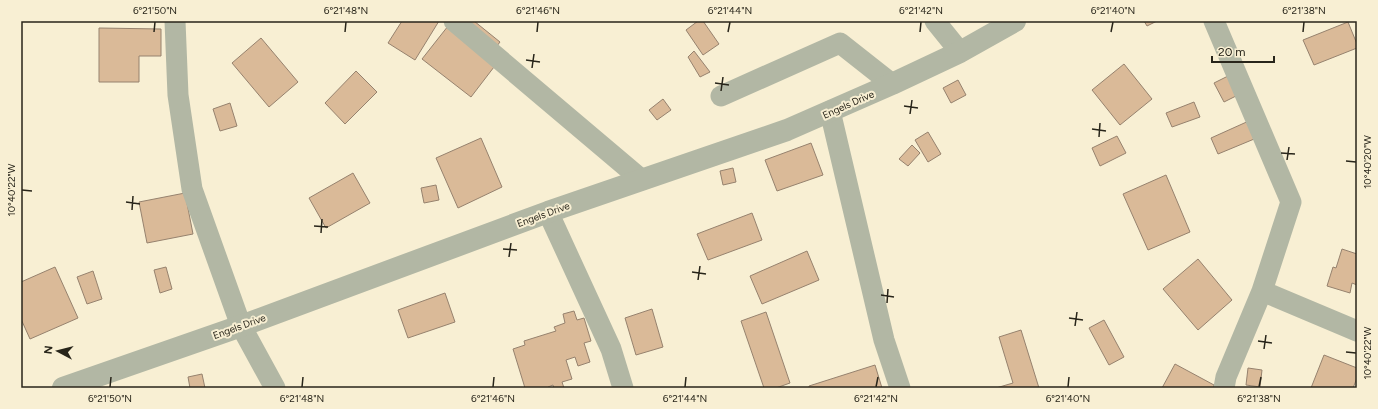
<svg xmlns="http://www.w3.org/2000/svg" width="1378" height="409" font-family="Figtree,sans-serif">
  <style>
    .building { fill: #daba98; stroke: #96826e }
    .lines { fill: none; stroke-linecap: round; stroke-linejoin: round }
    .minor { stroke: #b2b7a4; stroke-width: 21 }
    .tertiary { stroke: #b2b7a4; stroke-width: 22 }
    .ticks { fill: none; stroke: #28251a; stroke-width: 1.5 }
    .labels { text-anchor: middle; stroke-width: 4; stroke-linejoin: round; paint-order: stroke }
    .street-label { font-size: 10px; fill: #28251a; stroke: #f8efd3 }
    .neatline { fill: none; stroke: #28251a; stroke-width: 1.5 }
    .ticks-label { font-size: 10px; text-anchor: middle; fill: #28251a }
  </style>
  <rect width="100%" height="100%" fill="#f8efd3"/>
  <!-- building -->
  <path class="building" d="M402 21H439L415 60 388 43Z
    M452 21H474L500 42 486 60 494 67 471 97 422 59Z
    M698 21H703L719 44 703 55 686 30Z
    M1144 21H1157L1147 26Z
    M1348 22 1357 44V48L1314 65 1303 40Z
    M99 28 161 29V56H139V82H99Z
    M261 38 298 82 269 107 232 63Z
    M694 51 710 72 700 77 688 57Z
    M1124 64 1152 99 1120 125 1092 90Z
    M356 71 377 92 345 124 325 103Z
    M1234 73 1244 92 1224 102 1214 83Z
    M958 80 966 95 951 103 943 88Z
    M663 99 671 110 657 120 649 110Z
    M1194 102 1200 117 1172 127 1166 113Z
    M230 103 237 126 220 131 213 109Z
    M1251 120 1259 137 1218 154 1211 138Z
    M928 132 941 154 928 162 915 140Z
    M1117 136 1126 153 1100 166 1092 148Z
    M481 138 502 187 458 208 436 158Z
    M811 143 823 175 777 191 765 160Z
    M912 145 920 153 908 166 899 159Z
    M733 168 736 182 723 185 720 171Z
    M353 173 370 203 326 228 309 198Z
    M1166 175 1190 232 1148 250 1123 194Z
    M436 185 439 200 424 203 421 188Z
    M185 193 193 234 147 243 139 202Z
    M752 213 762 240 708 260 697 234Z
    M1342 249 1357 254V285L1352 283 1350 293 1327 286 1333 267 1336 268Z
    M807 251 819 280 762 304 750 276Z
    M1198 259 1232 300 1198 330 1163 289Z
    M55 267 78 318 30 339 21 319V282Z
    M166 267 172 289 160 293 154 270Z
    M93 271 102 299 87 304 77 277Z
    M445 293 455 322 408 338 398 310Z
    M652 309 663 347 636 355 625 318Z
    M574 311 577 320 584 318 591 341 584 343 590 362 578 366 575 357 566 360 572 379 562 382 564 388H554L553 385 548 387V388H525L513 349 525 345 524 341 556 331 554 327 565 323 563 314Z
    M766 312 790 383 776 388H764L741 321Z
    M1104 320 1124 357 1109 365 1089 328Z
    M1021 330 1039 388H996L1013 383 999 337Z
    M1324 355 1357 368V378L1353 388H1311Z
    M1175 364 1214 385 1213 388H1162Z
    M875 365 882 388H809V386Z
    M1248 368 1262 370 1260 387 1246 385Z
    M202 374 205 388H190L188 377Z"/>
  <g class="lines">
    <!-- minor -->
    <path class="minor" d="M175 21 178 95 192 189 241 326 275 388
      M454 21 642 180
      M935 21 960 52
      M1214 21 1291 202 1262 291 1226 377 1224 388
      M721 96 840 43 892 84
      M830 111 884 340 900 388
      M548 212 611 349 623 388
      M1262 291 1357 331"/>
    <!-- tertiary -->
    <path class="tertiary" d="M63 388 241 326 548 212 787 130 892 84 960 52 1015 21"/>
  </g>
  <!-- ticks -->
  <path class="ticks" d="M154 32 155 22M345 32 346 22M537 32 538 22M728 32 730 22M920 32 921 22M1111 32 1113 22M1303 32 1304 22M526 60 540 62M532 68 534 54M715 83 729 85M721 91 723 77M904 106 918 108M910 114 912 100M1092 129 1106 131M1099 137 1100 123M1281 153 1295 154M1287 160 1289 147M1346 161 1356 162M22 190 32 191M126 202 140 204M132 210 133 196M314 226 328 227M321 233 322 219M503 249 517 250M509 257 511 243M692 272 706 274M698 280 700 266M881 295 894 297M887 303 888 289M1069 318 1083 320M1075 326 1077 312M1258 341 1272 343M1264 349 1266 335M1346 352 1356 353M110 387 111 377M302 387 303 377M493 387 494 377M685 387 686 377M876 387 878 377M1068 387 1069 377M1259 387 1261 377"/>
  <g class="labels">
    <!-- street labels -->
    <g class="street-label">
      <text transform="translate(848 104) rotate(-24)" y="4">Engels Drive</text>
      <text transform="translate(543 214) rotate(-20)" y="4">Engels Drive</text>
      <text transform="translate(239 326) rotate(-20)" y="4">Engels Drive</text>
    </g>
  </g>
  <!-- border -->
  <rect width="1378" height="409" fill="none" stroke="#f8efd3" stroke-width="44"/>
  <!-- north arrow -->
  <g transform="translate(58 351) rotate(277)" stroke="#f8efd3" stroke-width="3" paint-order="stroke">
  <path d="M0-3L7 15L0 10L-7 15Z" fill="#28251a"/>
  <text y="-6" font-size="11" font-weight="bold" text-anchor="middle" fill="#28251a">N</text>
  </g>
  <!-- scale -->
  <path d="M1212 56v6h62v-6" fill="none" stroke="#28251a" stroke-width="2"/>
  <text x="1218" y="56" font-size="12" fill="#28251a" stroke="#f8efd3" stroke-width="3" paint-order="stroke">20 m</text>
  <rect x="22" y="22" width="1334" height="365" class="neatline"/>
  <g class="ticks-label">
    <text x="155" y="14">6°21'50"N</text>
    <text x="346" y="14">6°21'48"N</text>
    <text x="538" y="14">6°21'46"N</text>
    <text x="730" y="14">6°21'44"N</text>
    <text x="921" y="14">6°21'42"N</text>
    <text x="1113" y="14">6°21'40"N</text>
    <text x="1304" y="14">6°21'38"N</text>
    <text transform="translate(1367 162) rotate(-90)" y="4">10°40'20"W</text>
    <text transform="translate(11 190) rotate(-90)" y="4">10°40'22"W</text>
    <text transform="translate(1367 353) rotate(-90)" y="4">10°40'22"W</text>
    <text x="110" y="402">6°21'50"N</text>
    <text x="302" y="402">6°21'48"N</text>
    <text x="493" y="402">6°21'46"N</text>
    <text x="685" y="402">6°21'44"N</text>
    <text x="876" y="402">6°21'42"N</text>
    <text x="1068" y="402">6°21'40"N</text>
    <text x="1259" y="402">6°21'38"N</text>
  </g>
</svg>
